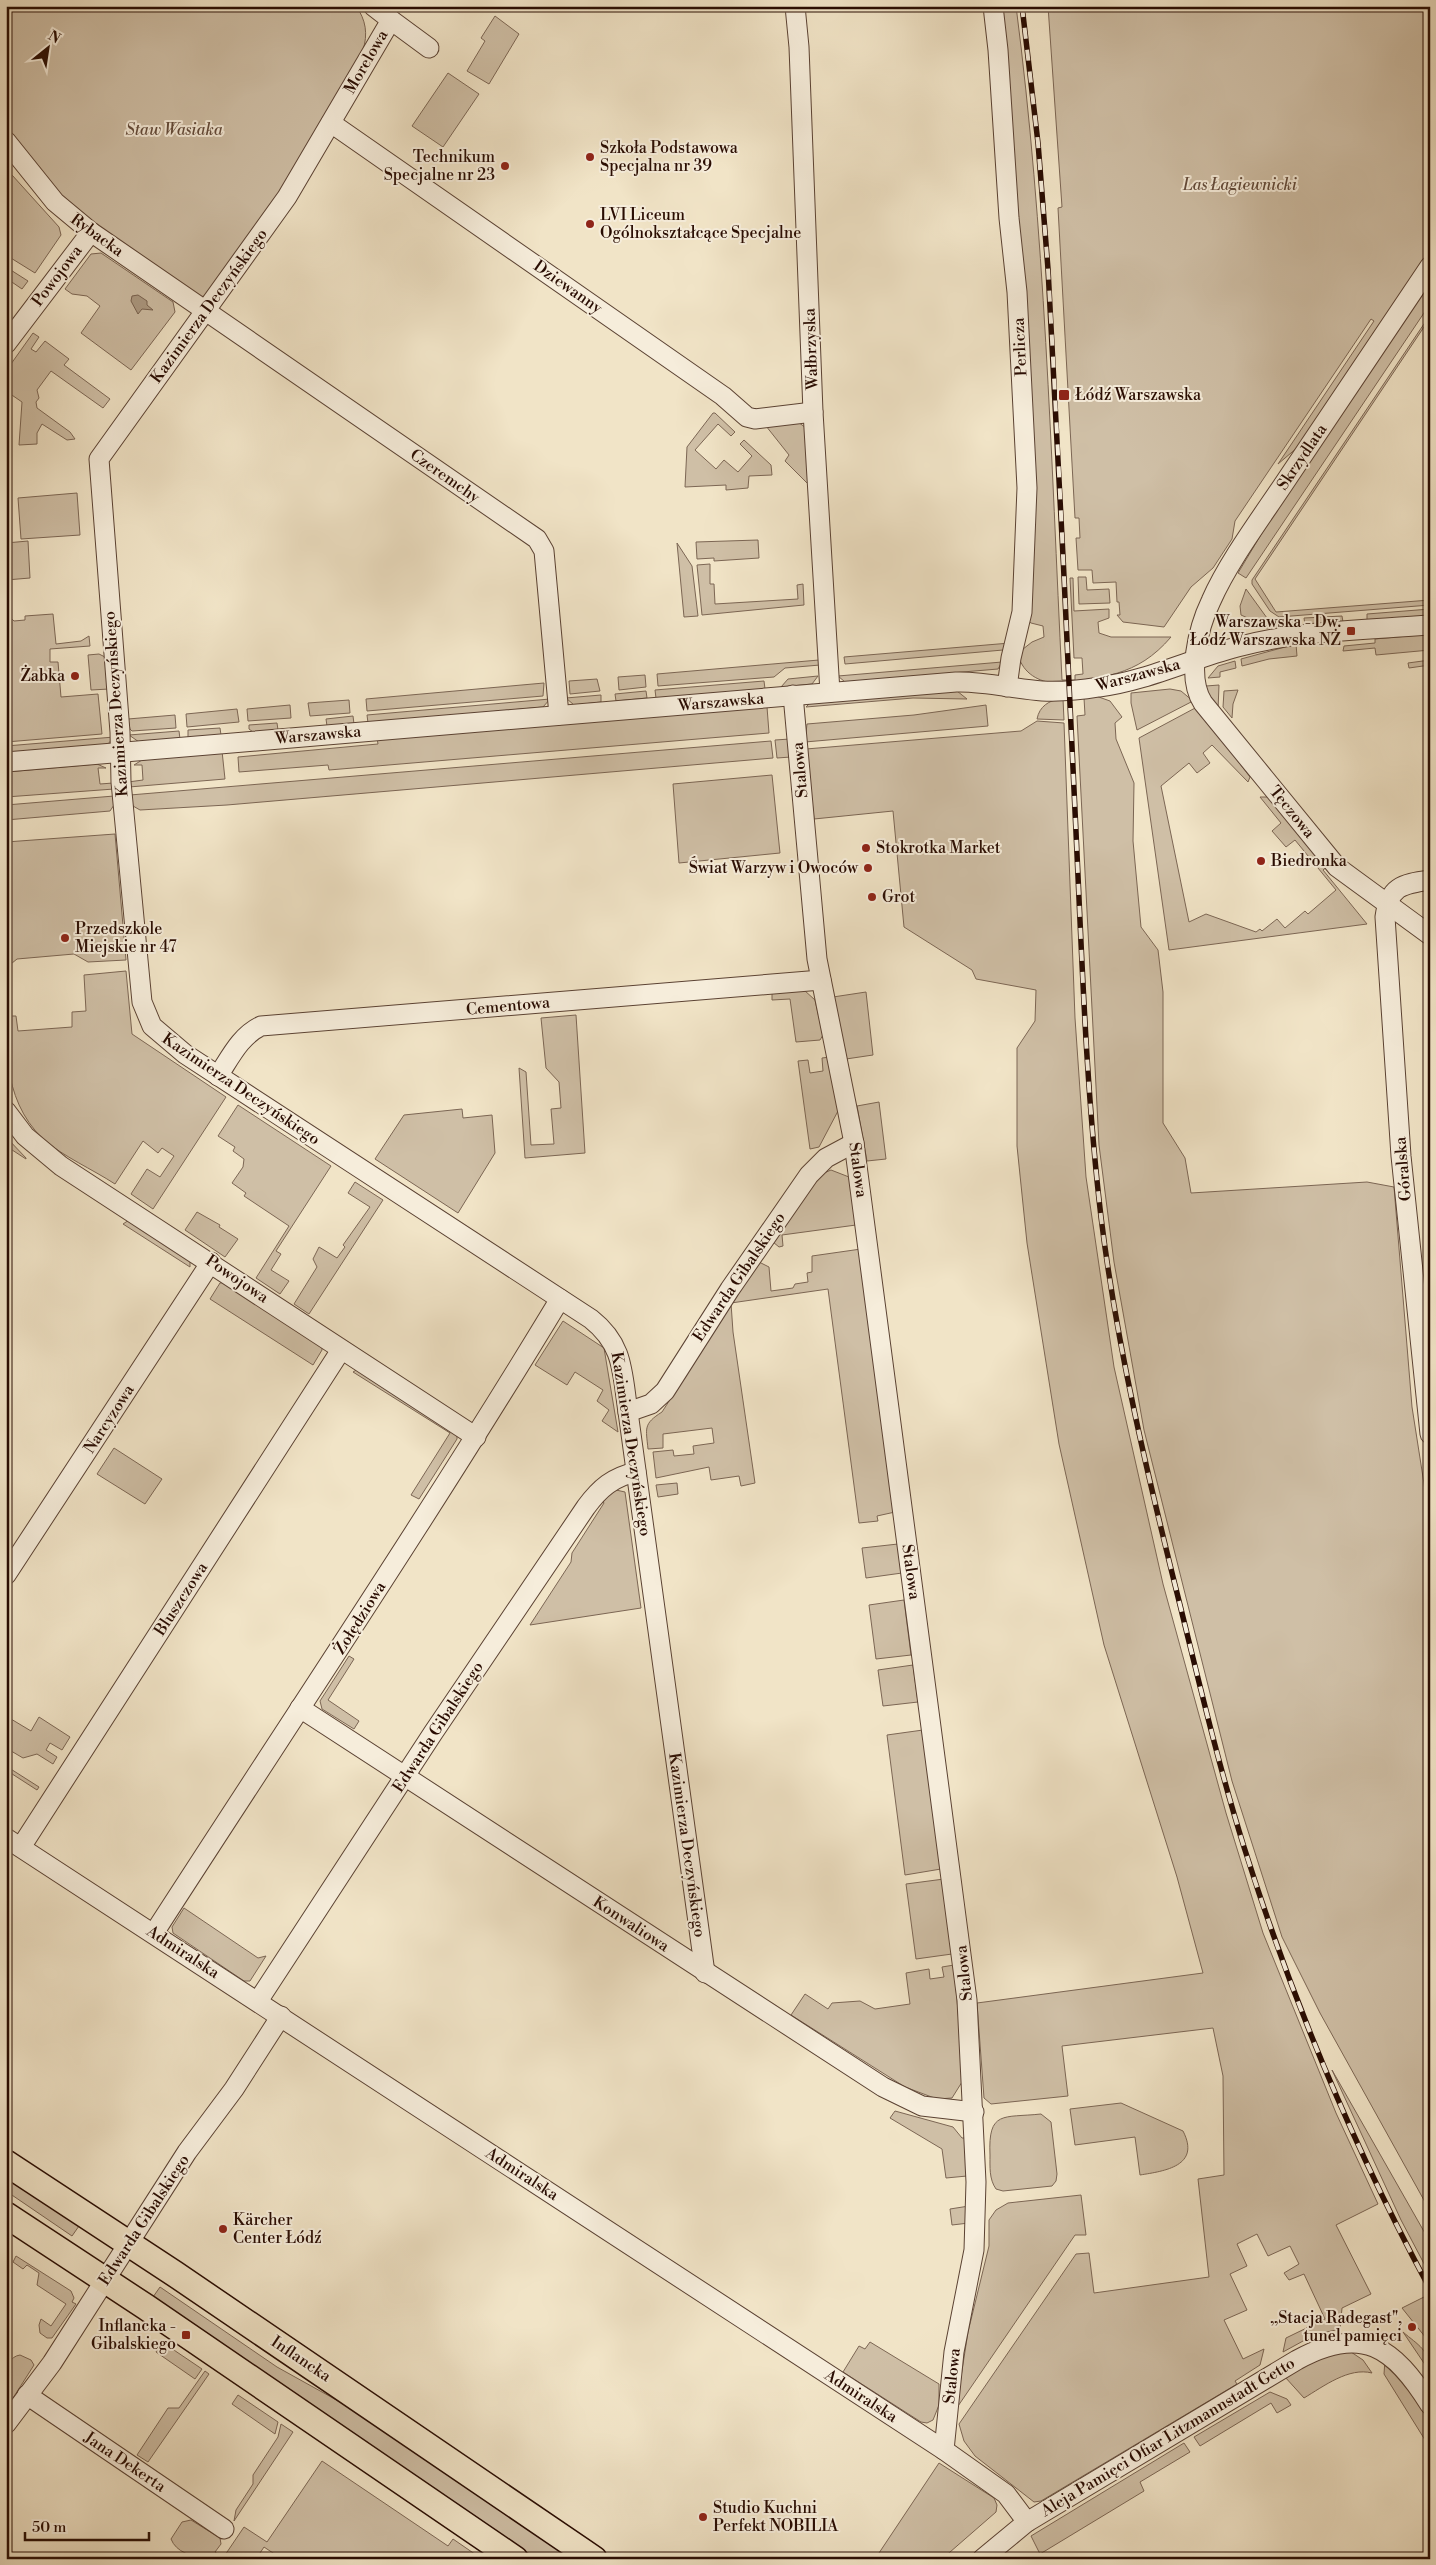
<svg xmlns="http://www.w3.org/2000/svg" width="1436" height="2565" font-family="'Libre Bodoni',serif">
<style>
.green{fill:#cfbfa6;stroke:#7c6654}
.water{fill:#ad9b84;stroke:#786250}
.lines{fill:none;stroke-linecap:round;stroke-linejoin:round}
.minor-casing{stroke:#5b4233;stroke-width:21}
.major-casing{stroke:#290c02;stroke-width:28}
.minor{stroke:#f6eddb;stroke-width:19}
.major{stroke:#f1e4c7;stroke-width:25}
.rail-casing{stroke:#290c02;stroke-width:5.5}
.rail{stroke:#f6eddb;stroke-width:4;stroke-dasharray:11;stroke-linecap:butt}
.poi-dot{fill:#8f2418;stroke:#f6eddb;stroke-width:2}
.labels{text-anchor:middle;dominant-baseline:central;stroke-width:4;stroke-linejoin:round;paint-order:stroke}
.street-label{font-size:16px;fill:#290c02;stroke:#f6eddb}
.park-label{font-size:16px;font-style:italic;fill:#634b3b;stroke:#f6eddb}
.poi-label{font-size:16px;fill:#290c02;stroke:#f6eddb;text-anchor:start}
</style>
<rect width="100%" height="100%" fill="#f1e4c7"/>
<filter id="stains"><feTurbulence type="fractalNoise" baseFrequency=".004" numOctaves="4"/><feColorMatrix values="0 0 0 0 .2 0 0 0 0 .09 0 0 0 0 .02 0 0 0 .5 -.17"/></filter>
<radialGradient id="worn" r=".72"><stop offset=".6" stop-color="#630" stop-opacity="0"/><stop offset="1" stop-color="#630" stop-opacity=".3"/></radialGradient>
<g class="green">
<path d="M6 6H356C366 20 368 34 363 50L291 180 205 296 199 297 121 245 62 198 6 129Z"/>
<path d="M997 6H1016C1045 230 1051 455 1062 680H1075V675L1083 674 1082 658H1074L1070 578H1073L1074 611 1109 609V618L1098 622 1099 633 1111 637H1171C1137 677 1101 678 1053 683 1036 681 1021 671 1018 653L1032 642 1044 637 1043 626 1031 623 1027 620Z"/>
<path d="M1048 6H1430V236L1426 242 1430 245V251L1298 447 1278 464 1374 321 1371 319 1235 521 1232 539 1213 568 1191 587 1164 627 1123 622 1117 615H1120L1119 602H1117L1116 582 1093 583 1092 570H1078L1076 538H1080L1079 518H1075L1058 208 1062 207Z"/>
<path d="M495 16 519 34 489 84 467 71 485 41 481 38Z"/>
<path d="M448 73 479 94 443 147 412 126Z"/>
<path d="M12 175 59 227 61 235 35 273 6 255V184Z"/>
<path d="M101 253 173 302 175 312 131 370 81 333 100 306 87 296 72 294 65 289 91 254Z"/>
<path d="M6 267 28 281 22 289 6 278Z"/>
<path d="M1430 282V304L1246 578 1238 573 1265 528Z"/>
<path d="M1430 315V318L1255 579 1276 612 1430 600V605L1279 617 1270 611 1252 584V580Z"/>
<path d="M33 333 39 337 31 349 36 352 45 341 69 359 64 365 110 399 103 408 51 371 37 390 39 398 36 402 37 408 70 432 75 439 67 440 42 424 37 433V444L19 445 22 402 6 391V371Z"/>
<path d="M713 413H715L735 432 731 436 718 424 695 450 716 469 724 460 738 472 752 456 740 444 744 440 771 465 772 475 749 476 748 488 726 490V485L685 487 687 447Z"/>
<path d="M798 422 806 428 808 484 785 461 789 455 766 426Z"/>
<path d="M77 493 80 535 21 539 18 498Z"/>
<path d="M758 540 759 558 714 561V558L697 559 696 542Z"/>
<path d="M28 541 30 578 6 580V543Z"/>
<path d="M677 543 692 566 698 616 684 617Z"/>
<path d="M710 564V584H714L715 604 798 599 797 585 803 584 804 605 702 615 697 565Z"/>
<path d="M1078 577H1086L1087 590 1109 589 1110 603 1079 604Z"/>
<path d="M1246 589 1267 618 1250 619 1241 615 1240 606Z"/>
<path d="M6 597H10L11 618 14 621 25 620V616L53 614 56 644 81 641 89 636 90 646 50 649V662H58L61 697 98 694 102 734 6 742Z"/>
<path d="M1430 609V616L1367 621V614Z"/>
<path d="M1342 616 1343 622 1305 625 1304 618Z"/>
<path d="M1294 619 1295 626 1266 628V622Z"/>
<path d="M1430 634V650L1376 655 1375 648 1343 651 1344 646 1375 643V639Z"/>
<path d="M1010 643 1003 650 845 664 844 657Z"/>
<path d="M1296 644 1297 656 1269 659 1242 666 1241 659Z"/>
<path d="M99 654 107 658 109 689 91 690 88 655Z"/>
<path d="M819 660 820 665 785 668 774 677 658 686 657 674Z"/>
<path d="M1430 660V665L1409 668 1408 663Z"/>
<path d="M1235 661 1236 668 1220 672V677L1208 678 1218 666Z"/>
<path d="M1002 662 998 669 845 682 838 676Z"/>
<path d="M645 675 646 687 619 690 618 677Z"/>
<path d="M818 676 812 684 781 687 788 679Z"/>
<path d="M597 679 600 691 570 694 569 681Z"/>
<path d="M764 681 765 689 656 698 655 690Z"/>
<path d="M544 683 543 696 367 711 366 699Z"/>
<path d="M1219 685 1218 710 1209 700 1206 686Z"/>
<path d="M1170 689 1181 691 1193 701 1137 730 1131 703V693Z"/>
<path d="M1238 690 1233 704 1232 718 1223 707 1224 691Z"/>
<path d="M646 691 647 698 616 701 615 694Z"/>
<path d="M957 691 967 699 913 698 806 707 810 703Z"/>
<path d="M601 695V702L574 705 566 698Z"/>
<path d="M1096 696 1110 701 1122 717 1115 723 1116 739 1134 783 1133 841 1141 927 1158 950 1163 992V1123L1185 1158 1191 1193 1367 1182 1394 1187 1412 1407 1430 1522V1529L1425 1536 1430 1556V2211L1320 2013 1282 1937 1232 1781 1144 1430 1114 1262 1099 1145 1077 716 1085 715 1084 698 1063 699 1064 720 1037 719C1042 693 1075 698 1096 696Z"/>
<path d="M550 699 543 707 368 723 367 715Z"/>
<path d="M349 700 350 713 310 716 308 703Z"/>
<path d="M290 705 291 718 248 721 247 709Z"/>
<path d="M986 705 988 726 805 742 807 724 914 715Z"/>
<path d="M767 707 769 733 329 770 328 765 239 772 238 757 378 744 377 738Z"/>
<path d="M1197 707 1250 777 1248 782 1212 745 1203 753 1210 763 1197 773 1189 763 1161 786 1189 922 1206 914 1256 932 1260 929 1262 931 1277 919 1285 928 1305 911 1308 914 1336 890 1295 840 1286 847 1272 831 1281 823 1260 797H1269L1327 867 1323 870 1367 924 1169 950 1139 738Z"/>
<path d="M237 709 239 722 187 727 186 714Z"/>
<path d="M175 715 176 728 132 731 130 729 128 719Z"/>
<path d="M353 716 354 724 327 726 326 719Z"/>
<path d="M1037 721 1064 723 1075 1018 1086 1177 1114 1367 1163 1584 1226 1813 1263 1933 1336 2113 1378 2204 1336 2225 1371 2294 1342 2308 1340 2329 1314 2335 1283 2352 1286 2338 1325 2319 1304 2274 1289 2280 1284 2273 1299 2264 1290 2246 1268 2256 1257 2234 1237 2244 1247 2266 1230 2274 1247 2310 1224 2320 1243 2359 1264 2349 1260 2365 1235 2381 1237 2384 1041 2501 1034 2502 975 2456 964 2441 959 2424 1076 2254 1089 2253 1094 2293 1209 2277 1198 2179 1224 2175 1223 2076 1213 2028 1062 2046 1068 2096 991 2104 984 2098 977 2003 1203 1973 1177 1877 1104 1645 1059 1444 1027 1243 1017 1146V1048L1035 1021 1036 990 976 979 972 970 904 927 893 811 814 819 806 749 1021 731Z"/>
<path d="M277 723 278 730 253 732 249 729V725Z"/>
<path d="M220 728 221 735 188 738V730Z"/>
<path d="M179 731 180 739 139 742 129 735Z"/>
<path d="M114 737 107 745 6 753V746Z"/>
<path d="M790 739 791 757 777 758 775 740Z"/>
<path d="M771 741 773 758 227 805 140 810 133 806 130 795Z"/>
<path d="M222 751 225 779 129 787 128 782 143 780 142 765H134L142 760Z"/>
<path d="M97 764 106 768H98L100 784 113 783 114 789 6 797V772Z"/>
<path d="M772 775 780 853 679 863 673 784Z"/>
<path d="M114 796V805L110 811 6 820V805Z"/>
<path d="M115 834 126 960 88 962 74 954 17 959 6 968V842Z"/>
<path d="M126 971 132 1034 226 1097 153 1209 131 1194 147 1169 160 1177 174 1156 162 1148 158 1153 143 1141 115 1184C92 1169 64 1157 43 1139 0 1097 6 1040 6 982L9 1016H16L18 1031 72 1027V1012L86 1011 84 975Z"/>
<path d="M804 990 815 1000 823 1035 820 1040 796 1042 790 999 772 1000V993Z"/>
<path d="M866 992 873 1055 846 1059 833 997Z"/>
<path d="M576 1015 585 1153 525 1158 519 1068 526 1072 531 1145 554 1144 551 1109 561 1108 559 1082 546 1068 541 1018Z"/>
<path d="M830 1057 838 1111 819 1147 810 1149 798 1061 808 1060 810 1073 823 1071 822 1058Z"/>
<path d="M879 1102 886 1159 867 1161 857 1106Z"/>
<path d="M238 1105 331 1166 276 1251 281 1254 271 1270 289 1281 280 1294 256 1278 289 1226 244 1196 246 1193 232 1183 243 1167 244 1159 233 1151 235 1147 218 1136Z"/>
<path d="M462 1109 463 1118 492 1115 495 1153 458 1213 375 1159 404 1115Z"/>
<path d="M6 1137 26 1158V1159L6 1146Z"/>
<path d="M831 1170 849 1177 856 1225 782 1235 783 1246 779 1247 773 1242 817 1180 824 1173Z"/>
<path d="M355 1182 383 1200 309 1314 294 1304 317 1267 313 1259 319 1247 337 1258 345 1247 343 1245 370 1207 348 1193Z"/>
<path d="M197 1212 220 1225 219 1227 238 1239 225 1257 185 1230Z"/>
<path d="M129 1220 190 1259V1267L123 1224Z"/>
<path d="M861 1249 895 1512 877 1516 878 1521 859 1523 828 1289 731 1303 733 1332 755 1483 741 1486 739 1476 711 1480 709 1467 656 1478 653 1452 673 1450 674 1456 694 1454 693 1446 714 1443 712 1428 663 1434V1448L648 1449C646 1428 643 1424 662 1412L759 1262 769 1267 771 1291 793 1288 795 1284 808 1282 807 1273 812 1272V1256Z"/>
<path d="M226 1282 322 1345V1350L313 1365 210 1299 220 1283Z"/>
<path d="M563 1321 604 1348 618 1432 602 1421 609 1410 597 1401 603 1390 575 1372 567 1385 535 1365Z"/>
<path d="M358 1369 457 1433V1439L419 1499 411 1495 450 1433 353 1372Z"/>
<path d="M114 1448 162 1479 145 1504 97 1474Z"/>
<path d="M677 1483 678 1494 658 1497 656 1485Z"/>
<path d="M616 1490 625 1492 641 1608 530 1625 571 1562 572 1553 604 1503 602 1500Z"/>
<path d="M898 1544 902 1573 866 1578 862 1548Z"/>
<path d="M904 1600 911 1655 876 1659 869 1605Z"/>
<path d="M349 1656 354 1659 328 1700 359 1721 354 1729 322 1709 320 1701Z"/>
<path d="M913 1665 918 1702 883 1706 878 1670Z"/>
<path d="M6 1716 31 1731 39 1717 70 1737 62 1750 50 1743 46 1750 57 1757 53 1764 37 1754 23 1758 6 1748Z"/>
<path d="M923 1730 941 1869 905 1875 887 1735Z"/>
<path d="M6 1766 39 1787 37 1790 6 1770Z"/>
<path d="M944 1879 952 1954 916 1959 906 1884Z"/>
<path d="M184 1908 258 1958 266 1956 250 1981H244L173 1933 172 1927Z"/>
<path d="M954 1965 963 2069 962 2082 952 2098 937 2099 905 2087 791 2015 805 1994 828 2009 832 2003 860 2001 875 2009 910 2004 906 1973 929 1969 930 1979 944 1977 942 1967Z"/>
<path d="M1332 2070 1430 2242V2275L1401 2220Z"/>
<path d="M1121 2103 1183 2131C1201 2166 1165 2171 1140 2175L1135 2137 1075 2145 1070 2109Z"/>
<path d="M895 2111 953 2127 962 2138H966L967 2176 946 2178 942 2149 890 2118Z"/>
<path d="M1041 2114 1051 2122 1057 2174 1056 2181 1052 2186 1003 2191 996 2189C989 2179 990 2167 990 2155 988 2110 1003 2118 1041 2114Z"/>
<path d="M6 2177 79 2226 72 2236 6 2191Z"/>
<path d="M1081 2195 1086 2235H1075L956 2409 968 2332 989 2246V2220L996 2210 1008 2203Z"/>
<path d="M969 2206V2223L952 2225 950 2209Z"/>
<path d="M16 2256 71 2291 74 2298 72 2302 76 2304 52 2338H47L40 2333 39 2325 41 2319 51 2326 66 2304 37 2285 39 2273 27 2265 23 2269 13 2262Z"/>
<path d="M160 2287 277 2367 349 2407 573 2559H537L153 2297Z"/>
<path d="M1426 2296 1430 2303V2343L1402 2308Z"/>
<path d="M1403 2332C1418 2345 1430 2350 1430 2372Z"/>
<path d="M162 2342 202 2369 195 2379 156 2352Z"/>
<path d="M870 2342 939 2384V2405L933 2420 927 2423 921 2422 843 2372 859 2346 865 2349Z"/>
<path d="M1351 2352 1363 2360 1372 2373C1349 2367 1324 2386 1304 2398L1285 2377 1326 2355Z"/>
<path d="M20 2355 31 2360 34 2365 6 2409C6 2393 0 2358 20 2355Z"/>
<path d="M1385 2360 1414 2390 1430 2415V2448L1384 2374Z"/>
<path d="M205 2371 209 2374 148 2462 137 2455 168 2408H179Z"/>
<path d="M1270 2392 1287 2399 1291 2405 1277 2413 1271 2403 1200 2446 1194 2437Z"/>
<path d="M238 2395 278 2422 275 2434 232 2404Z"/>
<path d="M281 2424 293 2432 234 2521 236 2510 253 2484V2475L278 2437Z"/>
<path d="M1184 2443 1190 2452 1140 2482 1144 2491 1040 2554 1031 2536Z"/>
<path d="M322 2461 448 2546 453 2539 482 2559H282L264 2547 256 2559C233 2559 181 2565 171 2539L182 2522 191 2520 220 2538 221 2544 215 2552 223 2558 244 2527 267 2542Z"/>
<path d="M939 2463 994 2498 997 2505 996 2512 942 2559H875Z"/>
</g>
<path class="water" d="M138 295 147 301V305L153 310 142 309 138 314 131 301 132 296Z"/>
<g class="lines">
<g class="minor-casing">
<g id="minor">
<path d="M373 6 391 20 287 197 99 459 120 732 121 782 142 1002 152 1026 185 1054 591 1319C624 1345 622 1372 628 1412L705 1973"/>
<path d="M795 6 799 47 813 412 830 692"/>
<path d="M993 6 998 50 1009 218 1017 292 1027 488 1022 612 1011 658 1007 687"/>
<path d="M391 20 429 48"/>
<path d="M331 123 723 396 747 417 755 419 813 412"/>
<path d="M6 141 55 202 91 232 537 539 544 551 559 715"/>
<path d="M1430 266C1383 336 1336 406 1289 476 1264 514 1229 560 1211 601 1198 628 1186 677 1203 703L1337 867 1430 935"/>
<path d="M6 344 91 232"/>
<path d="M793 695 817 959 854 1143 967 2000 976 2182 974 2250 954 2352 944 2450"/>
<path d="M6 762 956 682C985 681 1013 689 1042 691 1061 692 1081 690 1099 687 1146 681 1191 659 1237 647 1300 630 1366 630 1430 625"/>
<path d="M1430 880C1401 884 1389 887 1385 917L1401 1156 1430 1434"/>
<path d="M218 1076C230 1058 240 1036 261 1026L821 980"/>
<path d="M6 1111 25 1136 61 1166 476 1437"/>
<path d="M628 1412 651 1404 665 1391 730 1289 809 1175 826 1158 854 1143"/>
<path d="M6 1575 211 1262"/>
<path d="M300 1708 883 2087 922 2106 974 2112"/>
<path d="M6 1838 944 2450 1006 2494 1027 2522"/>
<path d="M21 1847 341 1350"/>
<path d="M154 1933C290 1722 430 1514 560 1299"/>
<path d="M258 2001 433 1733 586 1507C600 1488 613 1477 636 1472"/>
<path d="M27 2395 224 2529"/>
<path d="M6 2424 52 2363 187 2152 234 2089 281 2016"/>
<path d="M982 2559 1027 2522 1297 2360C1362 2324 1394 2347 1430 2405"/>
</g>
</g>
<g class="major-casing">
<g id="major">
<path d="M6 2163 175 2274 594 2559"/>
<path d="M6 2215 146 2307 515 2559"/>
</g>
</g>
<use href="#minor" class="minor"/>
<use href="#major" class="major"/>
<g class="rail-casing">
<path id="rail" d="M1022 6 1038 143 1048 269C1059 457 1067 644 1076 832 1082 960 1086 1089 1101 1217 1117 1348 1148 1477 1180 1605 1200 1686 1219 1767 1244 1847 1292 2000 1354 2148 1430 2289"/>
</g>
<use href="#rail" class="rail"/>
</g>
<g class="poi-dot">
<circle cx="590" cy="157" r="5"/>
<circle cx="505" cy="166" r="5"/>
<circle cx="590" cy="224" r="5"/>
<rect x="1058" y="389" width="12" height="12" rx="2.5"/>
<rect x="1346" y="626" width="10" height="10" rx="2.5"/>
<circle cx="75" cy="676" r="5"/>
<circle cx="866" cy="848" r="5"/>
<circle cx="1261" cy="861" r="5"/>
<circle cx="868" cy="868" r="5"/>
<circle cx="872" cy="897" r="5"/>
<circle cx="65" cy="938" r="5"/>
<circle cx="223" cy="2229" r="5"/>
<circle cx="1412" cy="2327" r="5"/>
<rect x="181" y="2330" width="10" height="10" rx="2.5"/>
<circle cx="703" cy="2517" r="5"/>
</g>
<g class="labels">
<g class="street-label">
<text transform="translate(366 62) rotate(-60)">Morelowa</text>
<text transform="translate(97 235) rotate(36)">Rybacka</text>
<text transform="translate(57 276) rotate(-53)">Powojowa</text>
<text transform="translate(568 287) rotate(35)">Dziewanny</text>
<text transform="translate(209 306) rotate(-54)">Kazimierza Deczyńskiego</text>
<text transform="translate(1020 347) rotate(-93)">Perlicza</text>
<text transform="translate(811 349) rotate(-92)">Wałbrzyska</text>
<text transform="translate(1302 457) rotate(-56)">Skrzydlata</text>
<text transform="translate(445 476) rotate(35)">Czeremchy</text>
<text transform="translate(1138 675) rotate(-15)">Warszawska</text>
<text transform="translate(721 702) rotate(-5)">Warszawska</text>
<text transform="translate(116 704) rotate(-94)">Kazimierza Deczyńskiego</text>
<text transform="translate(318 735) rotate(-5)">Warszawska</text>
<text transform="translate(800 770) rotate(-95)">Stalowa</text>
<text transform="translate(1292 812) rotate(51)">Tęczowa</text>
<text transform="translate(508 1006) rotate(-5)">Cementowa</text>
<text transform="translate(241 1089) rotate(34)">Kazimierza Deczyńskiego</text>
<text transform="translate(1403 1169) rotate(-95)">Góralska</text>
<text transform="translate(858 1170) rotate(82)">Stalowa</text>
<text transform="translate(739 1277) rotate(-56)">Edwarda Gibalskiego</text>
<text transform="translate(237 1279) rotate(34)">Powojowa</text>
<text transform="translate(109 1419) rotate(-57)">Narcyzowa</text>
<text transform="translate(631 1444) rotate(81)">Kazimierza Deczyńskiego</text>
<text transform="translate(911 1572) rotate(82)">Stalowa</text>
<text transform="translate(181 1599) rotate(-57)">Bluszczowa</text>
<text transform="translate(360 1618) rotate(-58)">Żołędziowa</text>
<text transform="translate(438 1727) rotate(-57)">Edwarda Gibalskiego</text>
<text transform="translate(687 1845) rotate(82)">Kazimierza Deczyńskiego</text>
<text transform="translate(631 1924) rotate(33)">Konwaliowa</text>
<text transform="translate(183 1952) rotate(33)">Admiralska</text>
<text transform="translate(964 1973) rotate(-96)">Stalowa</text>
<text transform="translate(522 2174) rotate(33)">Admiralska</text>
<text transform="translate(144 2220) rotate(-57)">Edwarda Gibalskiego</text>
<text transform="translate(301 2359) rotate(34)">Inflancka</text>
<text transform="translate(952 2376) rotate(-84)">Stalowa</text>
<text transform="translate(861 2396) rotate(33)">Admiralska</text>
<text transform="translate(1168 2437) rotate(-31)">Aleja Pamięci Ofiar Litzmannstadt Getto</text>
<text transform="translate(125 2462) rotate(34)">Jana Dekerta</text>
</g>
<g class="park-label">
<text x="174" y="130">Staw Wasiaka</text>
<text x="1240" y="185">Las Łagiewnicki</text>
</g>
<g class="poi-label">
<text x="600" y="148">Szkoła Podstawowa<tspan x="600" dy="18">Specjalna nr 39</tspan></text>
<text x="495" y="157" text-anchor="end">Technikum<tspan x="495" dy="18">Specjalne nr 23</tspan></text>
<text x="600" y="215">LVI Liceum<tspan x="600" dy="18">Ogólnokształcące Specjalne</tspan></text>
<text x="1075" y="395">Łódź Warszawska</text>
<text x="1341" y="622" text-anchor="end">Warszawska - Dw.<tspan x="1341" dy="18">Łódź Warszawska NŻ</tspan></text>
<text x="65" y="676" text-anchor="end">Żabka</text>
<text x="876" y="848">Stokrotka Market</text>
<text x="1271" y="861">Biedronka</text>
<text x="858" y="868" text-anchor="end">Świat Warzyw i Owoców</text>
<text x="882" y="897">Grot</text>
<text x="75" y="929">Przedszkole<tspan x="75" dy="18">Miejskie nr 47</tspan></text>
<text x="233" y="2220">Kärcher<tspan x="233" dy="18">Center Łódź</tspan></text>
<text x="1402" y="2318" text-anchor="end">„Stacja Radegast",<tspan x="1402" dy="18">tunel pamięci</tspan></text>
<text x="176" y="2326" text-anchor="end">Inflancka -<tspan x="176" dy="18">Gibalskiego</tspan></text>
<text x="713" y="2508">Studio Kuchni<tspan x="713" dy="18">Perfekt NOBILIA</tspan></text>
</g>
</g>
<rect width="1436" height="2565" fill="none" stroke="#f1e4c7" stroke-width="25"/>
<rect x="8" y="8" width="1421" height="2550" fill="none" stroke="#290c02" stroke-width="2.5"/>
<rect x="12" y="12" width="1411" height="2540" fill="none" stroke="#290c02"/>
<g transform="translate(48 48) rotate(30)" stroke="#f6eddb" stroke-width="4" paint-order="stroke">
<path d="M0-4L9 19L0 12L-9 19Z" fill="#290c02"/>
<text y="-8" font-size="14" font-weight="bold" text-anchor="middle" fill="#290c02">N</text>
</g>
<path d="M25 2532v8h124v-8" fill="none" stroke="#290c02" stroke-width="2.5"/>
<text x="32" y="2532" font-size="15" fill="#290c02" stroke="#f6eddb" stroke-width="4" paint-order="stroke">50 m</text>
<rect width="100%" height="100%" filter="url(#stains)"/>
<rect width="100%" height="100%" fill="url(#worn)"/>
</svg>
